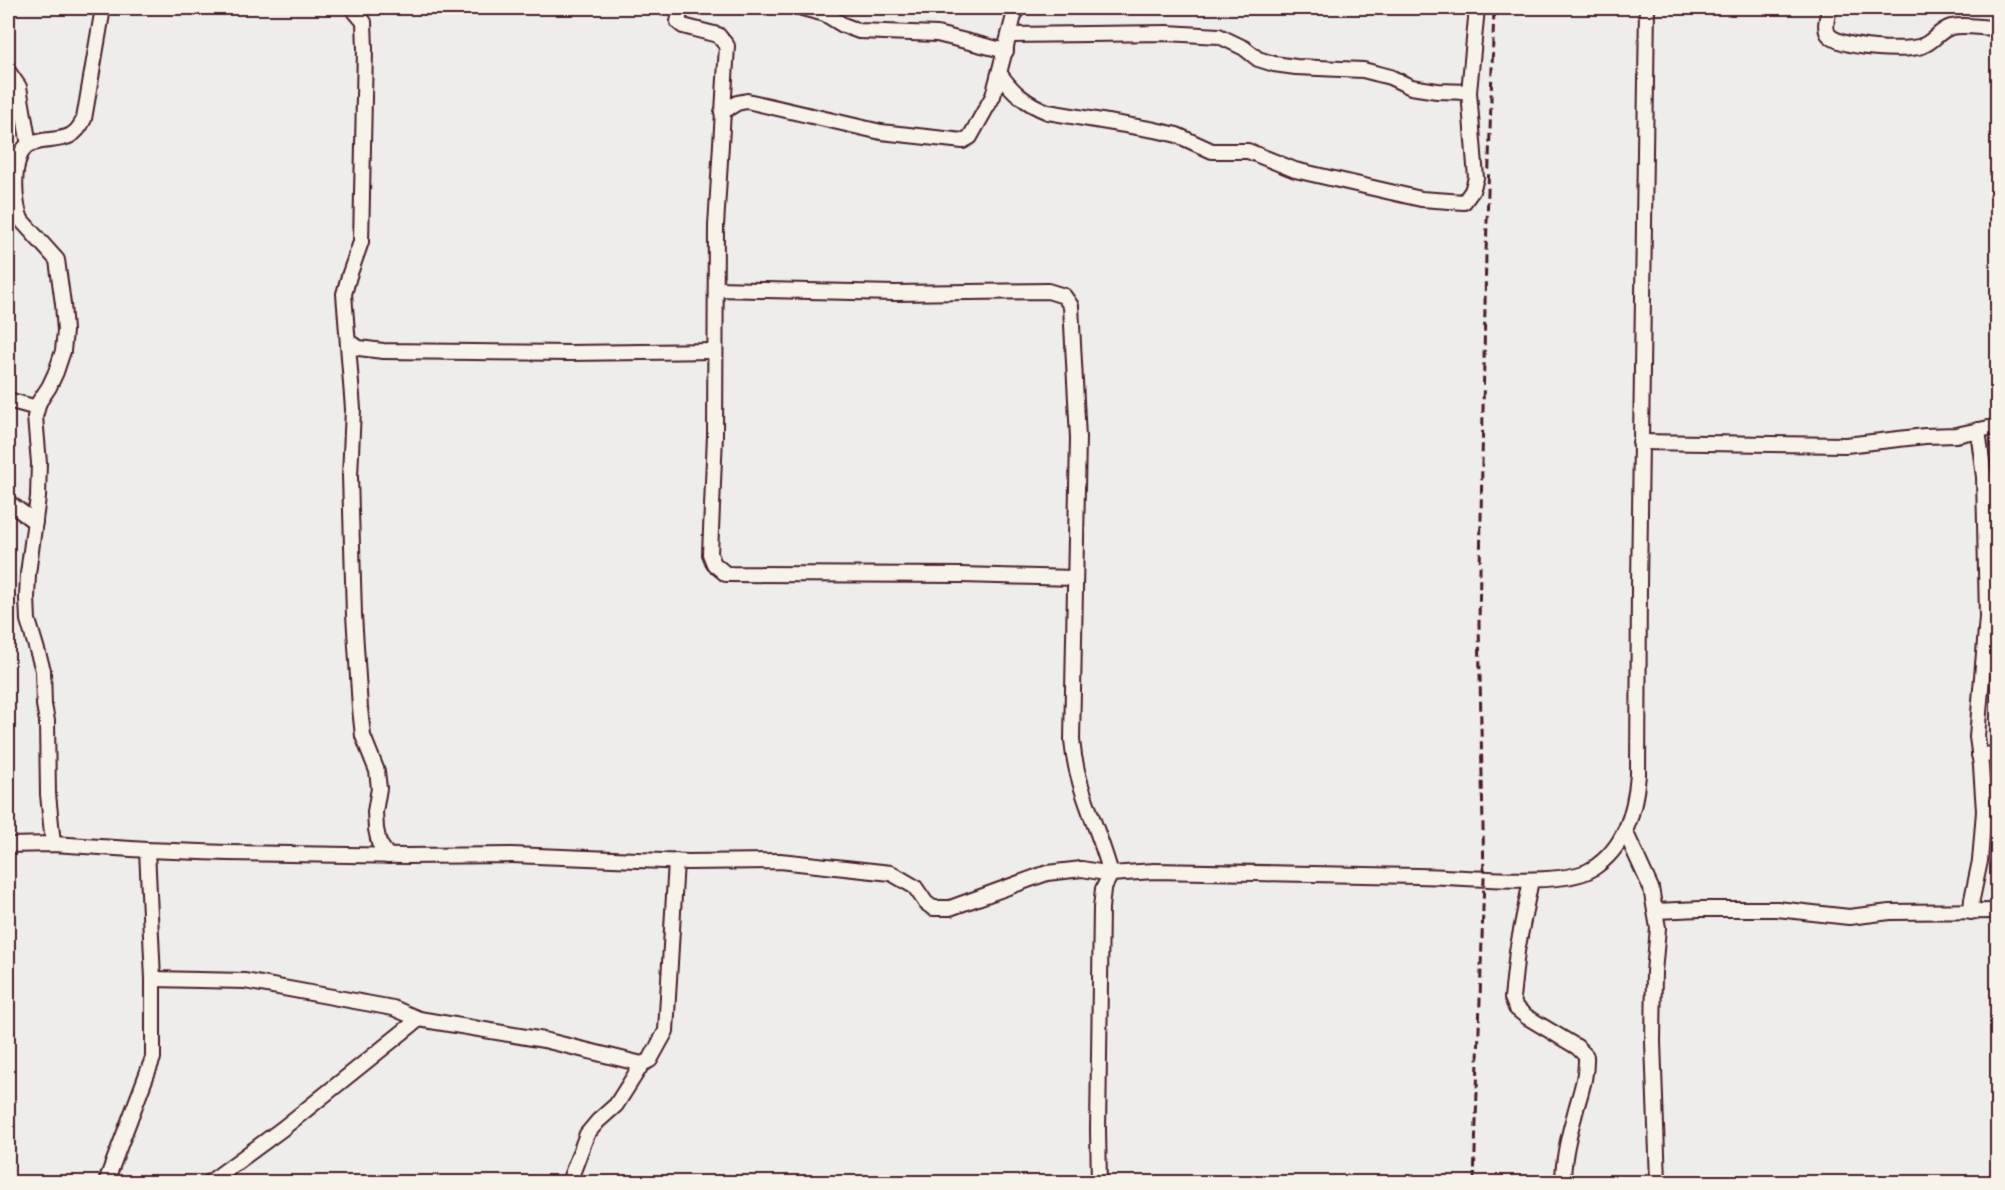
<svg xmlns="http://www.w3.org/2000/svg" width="2005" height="1190" font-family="'Indie Flower',sans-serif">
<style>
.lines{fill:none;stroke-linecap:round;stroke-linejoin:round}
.minor-casing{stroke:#4a1f2b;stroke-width:18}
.minor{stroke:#f7f3e8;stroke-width:14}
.rail{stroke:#4a1f2b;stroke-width:3;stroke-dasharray:9 4.5;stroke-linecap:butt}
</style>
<rect width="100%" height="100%" fill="#eeedec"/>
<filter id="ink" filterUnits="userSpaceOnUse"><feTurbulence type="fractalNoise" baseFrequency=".0167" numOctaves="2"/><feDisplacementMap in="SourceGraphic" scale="12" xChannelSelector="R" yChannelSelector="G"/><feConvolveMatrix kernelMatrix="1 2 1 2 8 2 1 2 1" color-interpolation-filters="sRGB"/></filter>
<g filter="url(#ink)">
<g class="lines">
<g class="minor-casing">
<g id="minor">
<path d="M352 8 364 22 365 49 361 242 349 276 344 294 353 409 350 476 354 615 360 708 363 736 377 771 379 788 375 812 376 829 379 843 388 856"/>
<path d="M681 8 678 22 683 26 718 35 727 46 716 226 715 435 710 554 714 564 726 574 961 575 1075 578"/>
<path d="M802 8 825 14 843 25 859 31 937 34 1006 51"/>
<path d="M1829 8C1828 16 1823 28 1829 35 1840 48 1909 53 1924 45 1934 41 1940 30 1951 27 1966 24 1982 28 1998 28"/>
<path d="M1010 35 1167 33 1219 36 1244 48 1258 59 1274 64 1296 67 1363 70 1390 77 1411 87 1437 91 1469 92"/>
<path d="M8 71 19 87 29 145"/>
<path d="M1000 74C1013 93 1027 104 1048 112L1155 130 1177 135 1212 151H1248L1295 170 1421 199 1464 202 1472 191 1476 178 1469 92 1477 8"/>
<path d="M722 112 737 103 747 101 881 132 963 141 970 137 993 96 1016 8"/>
<path d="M348 342 359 348 383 351 570 353 715 351"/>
<path d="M8 400 37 408"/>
<path d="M1640 442 1846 445 1925 436 1956 435 1998 426"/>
<path d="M8 502 35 522"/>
<path d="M1979 755 1998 754"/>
<path d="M1625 831 1651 888 1658 928 1654 972 1653 1042 1658 1182"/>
<path d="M53 844 48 794 47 721 44 705 43 670 28 620 27 598 28 574 38 497 39 463 35 417 39 402 49 387 56 372 63 351 65 331 63 304 57 260 22 221C13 204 11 157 28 145 32 143 38 142 42 141 64 138 74 140 84 119L103 8"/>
<path d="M8 845 53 844 147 850 227 853 406 856 512 855 688 862 780 861 891 873 915 887 926 903 933 908H950L1047 873 1082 869 1111 874C1099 828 1076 789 1072 740L1078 438 1071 306 1064 296 1048 291 895 293 716 289"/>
<path d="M1531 880 1517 951 1512 998 1516 1008 1527 1017 1577 1047 1586 1056C1587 1078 1579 1096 1574 1117 1568 1138 1563 1160 1563 1182"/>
<path d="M1656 911 1700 909H1777L1849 917 1890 912 1998 911"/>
<path d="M1971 912 1972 899 1980 861 1984 811 1981 766 1977 737 1987 617 1984 477 1978 430"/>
<path d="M153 979 245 981 393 1008 419 1019 544 1040 642 1064"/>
<path d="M106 1182 153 1058V979L147 850"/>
<path d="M210 1182 282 1129 419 1019"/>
<path d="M569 1182 587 1134 598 1121 616 1105 642 1064 650 1060 666 1031 676 861"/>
<path d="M1099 1182 1098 1130 1101 908 1103 889 1111 874 1154 871C1242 873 1329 874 1417 876 1456 876 1562 888 1592 869 1625 848 1635 812 1638 775L1639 586 1647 8"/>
</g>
</g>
<use href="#minor" class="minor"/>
<path class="rail" d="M1474 1182 1484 878 1479 623 1486 253 1494 8"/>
</g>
</g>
<rect width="2005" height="1190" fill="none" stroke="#f7f3e8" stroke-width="30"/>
<rect x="15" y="15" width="1975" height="1160" fill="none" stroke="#4a1f2b" stroke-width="2" filter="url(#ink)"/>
</svg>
